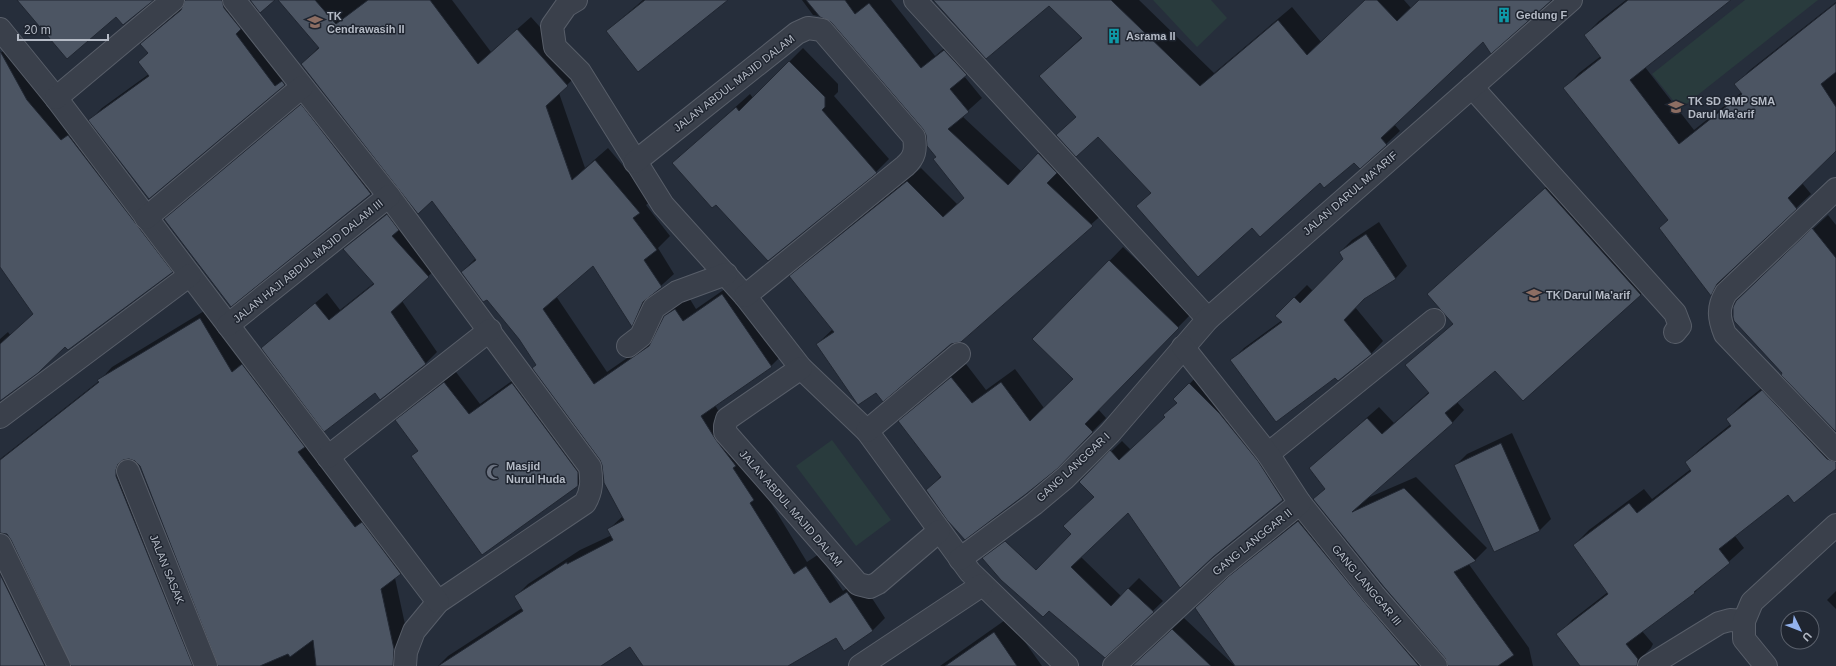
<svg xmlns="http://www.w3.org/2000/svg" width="1836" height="666" font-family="Arial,sans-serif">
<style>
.green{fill:#293b3d}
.shadow{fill:#0007;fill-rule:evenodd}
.building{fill:#4c5563;stroke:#212732}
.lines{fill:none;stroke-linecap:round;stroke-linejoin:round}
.minor-casing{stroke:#585e69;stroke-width:24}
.minor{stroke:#3a404b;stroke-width:22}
.labels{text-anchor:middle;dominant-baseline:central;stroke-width:3;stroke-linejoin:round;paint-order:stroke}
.poi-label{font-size:11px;font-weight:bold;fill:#b5bbc6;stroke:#1f2530;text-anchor:start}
.street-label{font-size:11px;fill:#b5bbc6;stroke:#1f2530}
</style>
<rect width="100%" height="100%" fill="#262e3b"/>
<g class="green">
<path d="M1153 0H1211L1227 18 1197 47Z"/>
<path d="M1745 0H1818L1680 109 1652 74Z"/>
<path d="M832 440 891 520 856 546 796 466Z"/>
</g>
<g class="shadow">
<path d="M190 0H222L223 1 225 0 297 72 149 198 90 120 102 108 149 74 139 62 148 53 141 44Z"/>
<path d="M279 0H452L491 52 531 17 580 72 559 93 585 168 608 148 652 200 646 205 670 236 658 248 674 274 653 293 644 312 632 325 594 265 556 296 607 372 653 340 665 317 678 304 688 296 696 309 735 282 784 353 771 366 715 405 763 490 807 562 819 554 843 591 860 580 885 618 872 631 836 637 786 666H644L631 646 599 666H438L448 656 522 608 515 597 528 584 580 550 612 535 609 529 623 516 601 459 520 339 487 298 462 272 476 258 432 200 302 64 319 47Z"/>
<path d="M643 0H726L607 31Z"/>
<path d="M802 0H891L935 56 958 37 980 61 964 76 982 98 962 116 1022 172 1052 140 1106 211 961 341 951 343 876 392 817 344 833 329 790 276 804 263 921 168 957 204 965 198 937 157 924 128 832 21 824 17 813 15Z"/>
<path d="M934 0H1139L1214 73 1292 7 1321 42 1366 0H1404L1411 8 1420 0H1552L1483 41 1394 124 1400 131 1386 144 1320 181 1252 227 1137 206 1152 192 1099 135H1057L1076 117 1040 76 1082 37 1049 5Z"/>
<path d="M1626 0H1729L1645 67 1694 130 1742 92 1736 84 1750 70 1836 2V150L1802 183 1811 194 1731 270 1725 280 1711 294 1669 219 1565 88 1579 73 1601 56 1585 35 1599 21Z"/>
<path d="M14 45 183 261 172 272 65 345 0 400V339L8 332 10 335 34 314 0 265V53Z"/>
<path d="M803 48 838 84V92L834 96 889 159 876 172 716 203 673 163 750 94 753 98Z"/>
<path d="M312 94 382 182 371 193 231 305 165 220Z"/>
<path d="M1557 177 1652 283 1640 295 1495 369 1457 402 1464 410 1453 422 1363 500 1416 477 1487 548 1475 560 1468 563 1529 648 1533 666H1449L1325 489 1322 457 1379 407 1394 423 1429 392 1406 365 1454 323 1428 294Z"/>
<path d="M398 204 439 266 402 301 437 352 426 363 380 399 375 392 262 348 327 293 340 310 374 283 344 249Z"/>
<path d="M1828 215 1836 225V431L1784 373 1752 286Z"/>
<path d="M1379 222 1407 266 1395 279 1364 298 1355 307 1383 341 1371 354 1336 376 1232 360 1244 348 1281 321 1276 316 1307 285 1313 291 1345 259 1340 252 1352 240Z"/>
<path d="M1123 247 1192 313 1098 409 1106 418 1056 468 927 491 941 476 899 421 966 364 986 390 1015 369 1044 408 1074 379 1034 339Z"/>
<path d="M214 305 414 560 395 578 414 666H0V459L99 381 112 367ZM129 458 137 461 140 466 219 665 212 663ZM1 531 8 534 12 539 72 666 66 664 2 537Z"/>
<path d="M456 372 480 404 523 373 589 474 578 485 413 456 419 450 396 420 407 410Z"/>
<path d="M1200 373 1293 489 1283 500 1128 511 1081 557 1121 596 1139 578 1163 601 1105 657 1024 584 1072 534 1095 497 1080 482 1122 441 1131 450 1166 417 1178 402 1175 399Z"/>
<path d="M1777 376 1836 438V468L1788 494 1735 536 1744 548 1694 593 1642 631 1653 644 1651 648 1633 666H1582L1558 635 1572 620 1608 592 1574 545 1589 530 1644 489 1652 499 1691 469 1686 462 1701 448 1731 424 1727 419 1742 404Z"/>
<path d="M1512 433 1551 519 1540 530 1494 550 1456 465 1467 454Z"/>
<path d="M1310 510 1443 666H1235L1208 597 1242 565Z"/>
<path d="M1836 591V609L1827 600Z"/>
<path d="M1008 618 1042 666H940Z"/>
<path d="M1184 618 1235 666H1133L1136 663Z"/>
</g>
<g class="building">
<path d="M17 0H154L123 25 116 17 67 59Z"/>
<path d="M185 0H222L224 8 241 29 236 34 275 86 282 81 285 85 149 199 88 120 149 76 138 62 148 53 140 44 181 10Z"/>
<path d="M250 0H275L260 13Z"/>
<path d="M278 0H315L336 24 368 0H430L478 64 517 29 568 86 546 106 572 180 595 160 640 213 633 218 657 250 644 260 662 287 643 302 632 327 593 266 543 309 594 384 649 346 664 316 675 309 683 321 722 294 772 367 701 416 716 440 736 466 733 468 754 500 750 503 794 574 806 566 830 603 847 592 873 631 844 651 836 638 788 666H643L630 647 601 666H438L523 611 514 596 567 562V564L613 540 607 529 624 520 604 483 602 465 600 460 532 368 536 365 519 339 487 300 483 302 461 272 476 260 432 201 418 214 301 64 319 48Z"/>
<path d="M645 0H728L638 72 606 31Z"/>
<path d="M806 0H845L855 14 869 3 921 68 944 50 967 75 950 89 969 112 948 129 1008 185 1038 153 1057 173 1047 183 1093 226 961 342 951 344 883 402 876 393 858 405 816 344 834 332 789 276 907 181 943 217 964 198 933 159 936 157 927 146 926 135 923 129 831 22 820 17Z"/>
<path d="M933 0H1111L1200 86 1278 20 1307 55 1365 0H1377L1397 21 1419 0H1552L1491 54 1483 42 1381 138 1387 145 1360 169 1354 163 1324 188 1320 183 1260 237 1252 228 1198 277 1136 206 1151 193 1098 137 1076 157 1056 135 1076 117 1039 76 1082 38 1049 6 986 59Z"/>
<path d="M1628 0H1731L1630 80 1679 144 1742 94 1734 84 1836 3V72L1821 84 1836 107V151L1788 198 1797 209 1717 284 1711 296 1659 228 1668 220 1563 88 1601 58 1584 35Z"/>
<path d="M0 51 27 100 61 140 68 135 173 272 68 350 65 347 38 373 0 401V344L33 314 0 267Z"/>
<path d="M789 61 825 97V107L822 110 877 173 768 261 716 205 712 208 672 163 736 107 739 111Z"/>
<path d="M301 104 371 194 231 307 164 219Z"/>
<path d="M1545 188 1641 295 1523 401 1495 371 1445 413 1453 423 1352 512 1404 488 1476 561 1454 572 1514 655 1498 666H1448L1445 658 1384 587 1313 499 1325 489 1309 468 1367 418 1382 434 1429 393 1405 365 1453 324 1427 294Z"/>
<path d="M387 214 399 230 392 236 429 277 391 312 426 364 380 400 375 393 324 432 261 348 315 303 329 320 374 284 343 249Z"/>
<path d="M1812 228 1836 258V432L1781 375 1782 373 1734 321 1733 317V307L1736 301Z"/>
<path d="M1366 234 1396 279 1364 299 1344 320 1372 354 1338 381 1335 378 1276 422 1230 360 1282 322 1275 316 1294 297 1300 303 1343 259 1339 252Z"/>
<path d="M1109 260 1179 328 1085 424 1093 432 1057 469 1026 494 965 540 947 520 926 490 941 477 898 421 951 377 972 403 1001 382 1030 421 1073 379 1032 339Z"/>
<path d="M200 318 232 372 242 364 305 447 298 452 355 527 362 522 401 574 381 589 394 649 393 666H316L313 640 290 657 288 654 260 666H218L140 466 135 461 129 459 123 460 118 464 116 470V476L193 666H71L11 540 7 534 0 533V460L99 382 97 380Z"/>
<path d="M444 382 469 414 512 383 578 472V486L482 555 411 456 418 451 395 420Z"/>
<path d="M1189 383 1220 414 1258 461 1283 500 1213 557 1180 588 1128 513 1071 567 1111 606 1128 588 1154 612 1105 658 1049 611 1043 617 1001 580 982 558 1005 541 1036 570 1071 534 1063 526 1094 497 1079 482 1110 450 1119 460 1165 417 1163 415 1177 403 1173 399Z"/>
<path d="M1762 390 1827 459 1836 462V469L1794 503 1788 495 1719 549 1730 563 1694 592 1695 593 1626 644 1638 659 1637 666H1580L1556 634 1608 594 1573 545 1629 503 1637 513 1691 471 1685 462 1731 426 1726 419Z"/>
<path d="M1501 443 1540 531 1494 552 1454 465Z"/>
<path d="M1298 521 1365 603 1419 666H1235L1195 608 1229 576Z"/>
<path d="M0 574 45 666H0Z"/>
<path d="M1172 629 1211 666H1132Z"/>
<path d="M994 632 1017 666H945Z"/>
</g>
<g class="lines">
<g class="minor-casing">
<g id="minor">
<path d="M234 0 389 196 590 467C592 481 592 491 585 503L438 602 414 631 406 652 405 666"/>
<path d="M576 0 566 6 552 26 555 47 580 72 663 205 745 296 801 368 867 431 970 572 1067 666"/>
<path d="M915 0 1208 319"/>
<path d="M0 29 56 98 438 602"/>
<path d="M1472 87 1675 313 1680 326 1675 332"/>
<path d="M56 98 173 0"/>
<path d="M635 162 797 33 808 28 822 30 914 137C916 150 915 157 905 166L745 296"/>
<path d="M1836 189 1726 293C1717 308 1719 319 1725 334L1836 450"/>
<path d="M146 218 302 87"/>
<path d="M228 325 389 196"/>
<path d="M628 346 641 336 654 308 677 292 726 274"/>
<path d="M801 368 727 419 725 426V432L858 584 870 587 878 583 939 531"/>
<path d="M0 417 190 275"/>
<path d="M867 431 959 354"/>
<path d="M1268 454 1434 320"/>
<path d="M328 457 490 330"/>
<path d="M128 471 206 666"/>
<path d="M1300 503 1374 595 1436 666"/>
<path d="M0 545 59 666"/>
<path d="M960 559 1034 504 1065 478 1110 433 1208 319 1571 0"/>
<path d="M860 666 982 585"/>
<path d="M1114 666 1221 567 1300 503 1268 454 1183 347"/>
<path d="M1649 666 1719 623 1730 620 1744 621"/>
<path d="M1766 666 1744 639V621L1752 602 1836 525"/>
</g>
</g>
<use href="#minor" class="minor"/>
</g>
<defs>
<g id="building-bare" transform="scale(1.2)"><path d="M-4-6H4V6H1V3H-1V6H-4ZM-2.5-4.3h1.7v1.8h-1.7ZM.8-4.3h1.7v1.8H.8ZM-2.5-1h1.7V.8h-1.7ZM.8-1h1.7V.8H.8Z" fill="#0f9aa8" stroke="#1f2530" stroke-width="2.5" paint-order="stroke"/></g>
<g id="school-bare" transform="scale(1.2)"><path d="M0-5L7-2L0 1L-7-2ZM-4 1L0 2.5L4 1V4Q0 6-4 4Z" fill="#8d6e63" stroke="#1f2530" stroke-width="2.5" paint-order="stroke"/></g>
<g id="mosque-bare" transform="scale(1.2)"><path d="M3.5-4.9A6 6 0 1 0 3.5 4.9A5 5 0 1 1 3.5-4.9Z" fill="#6b7280" stroke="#1f2530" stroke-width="2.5" paint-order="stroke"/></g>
</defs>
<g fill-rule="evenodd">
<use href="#building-bare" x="1504" y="15"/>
<use href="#school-bare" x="315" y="22"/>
<use href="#building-bare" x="1114" y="36"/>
<use href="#school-bare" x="1676" y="107"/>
<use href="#school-bare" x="1534" y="295"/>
<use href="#mosque-bare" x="494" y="472"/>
</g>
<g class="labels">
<g class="poi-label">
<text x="1516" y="15">Gedung F</text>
<text x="327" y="16">TK<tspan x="327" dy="13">Cendrawasih II</tspan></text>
<text x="1126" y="36">Asrama II</text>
<text x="1688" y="101">TK SD SMP SMA<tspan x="1688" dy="13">Darul Ma'arif</tspan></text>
<text x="1546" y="295">TK Darul Ma'arif</text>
<text x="506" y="466">Masjid<tspan x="506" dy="13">Nurul Huda</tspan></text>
</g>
<g class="street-label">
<text transform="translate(734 83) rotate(-38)">JALAN ABDUL MAJID DALAM</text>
<text transform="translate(1350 193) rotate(-41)">JALAN DARUL MA'ARIF</text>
<text transform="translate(308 261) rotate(-39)">JALAN HAJI ABDUL MAJID DALAM III</text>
<text transform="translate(1073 467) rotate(-43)">GANG LANGGAR I</text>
<text transform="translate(791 508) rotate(49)">JALAN ABDUL MAJID DALAM</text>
<text transform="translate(1252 542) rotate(-39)">GANG LANGGAR II</text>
<text transform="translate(167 569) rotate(68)">JALAN SASAK</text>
<text transform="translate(1367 585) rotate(50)">GANG LANGGAR III</text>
</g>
</g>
<g transform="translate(1800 630) rotate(133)"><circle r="19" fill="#1f2530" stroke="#5b616c"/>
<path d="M0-3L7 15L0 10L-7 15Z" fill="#93b2ed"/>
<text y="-6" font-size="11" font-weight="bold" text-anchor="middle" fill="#b5bbc6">U</text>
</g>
<path d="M18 34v6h90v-6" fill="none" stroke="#b5bbc6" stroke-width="2"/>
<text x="24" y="34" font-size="12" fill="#b5bbc6" stroke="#1f2530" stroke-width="3" paint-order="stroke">20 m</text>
</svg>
